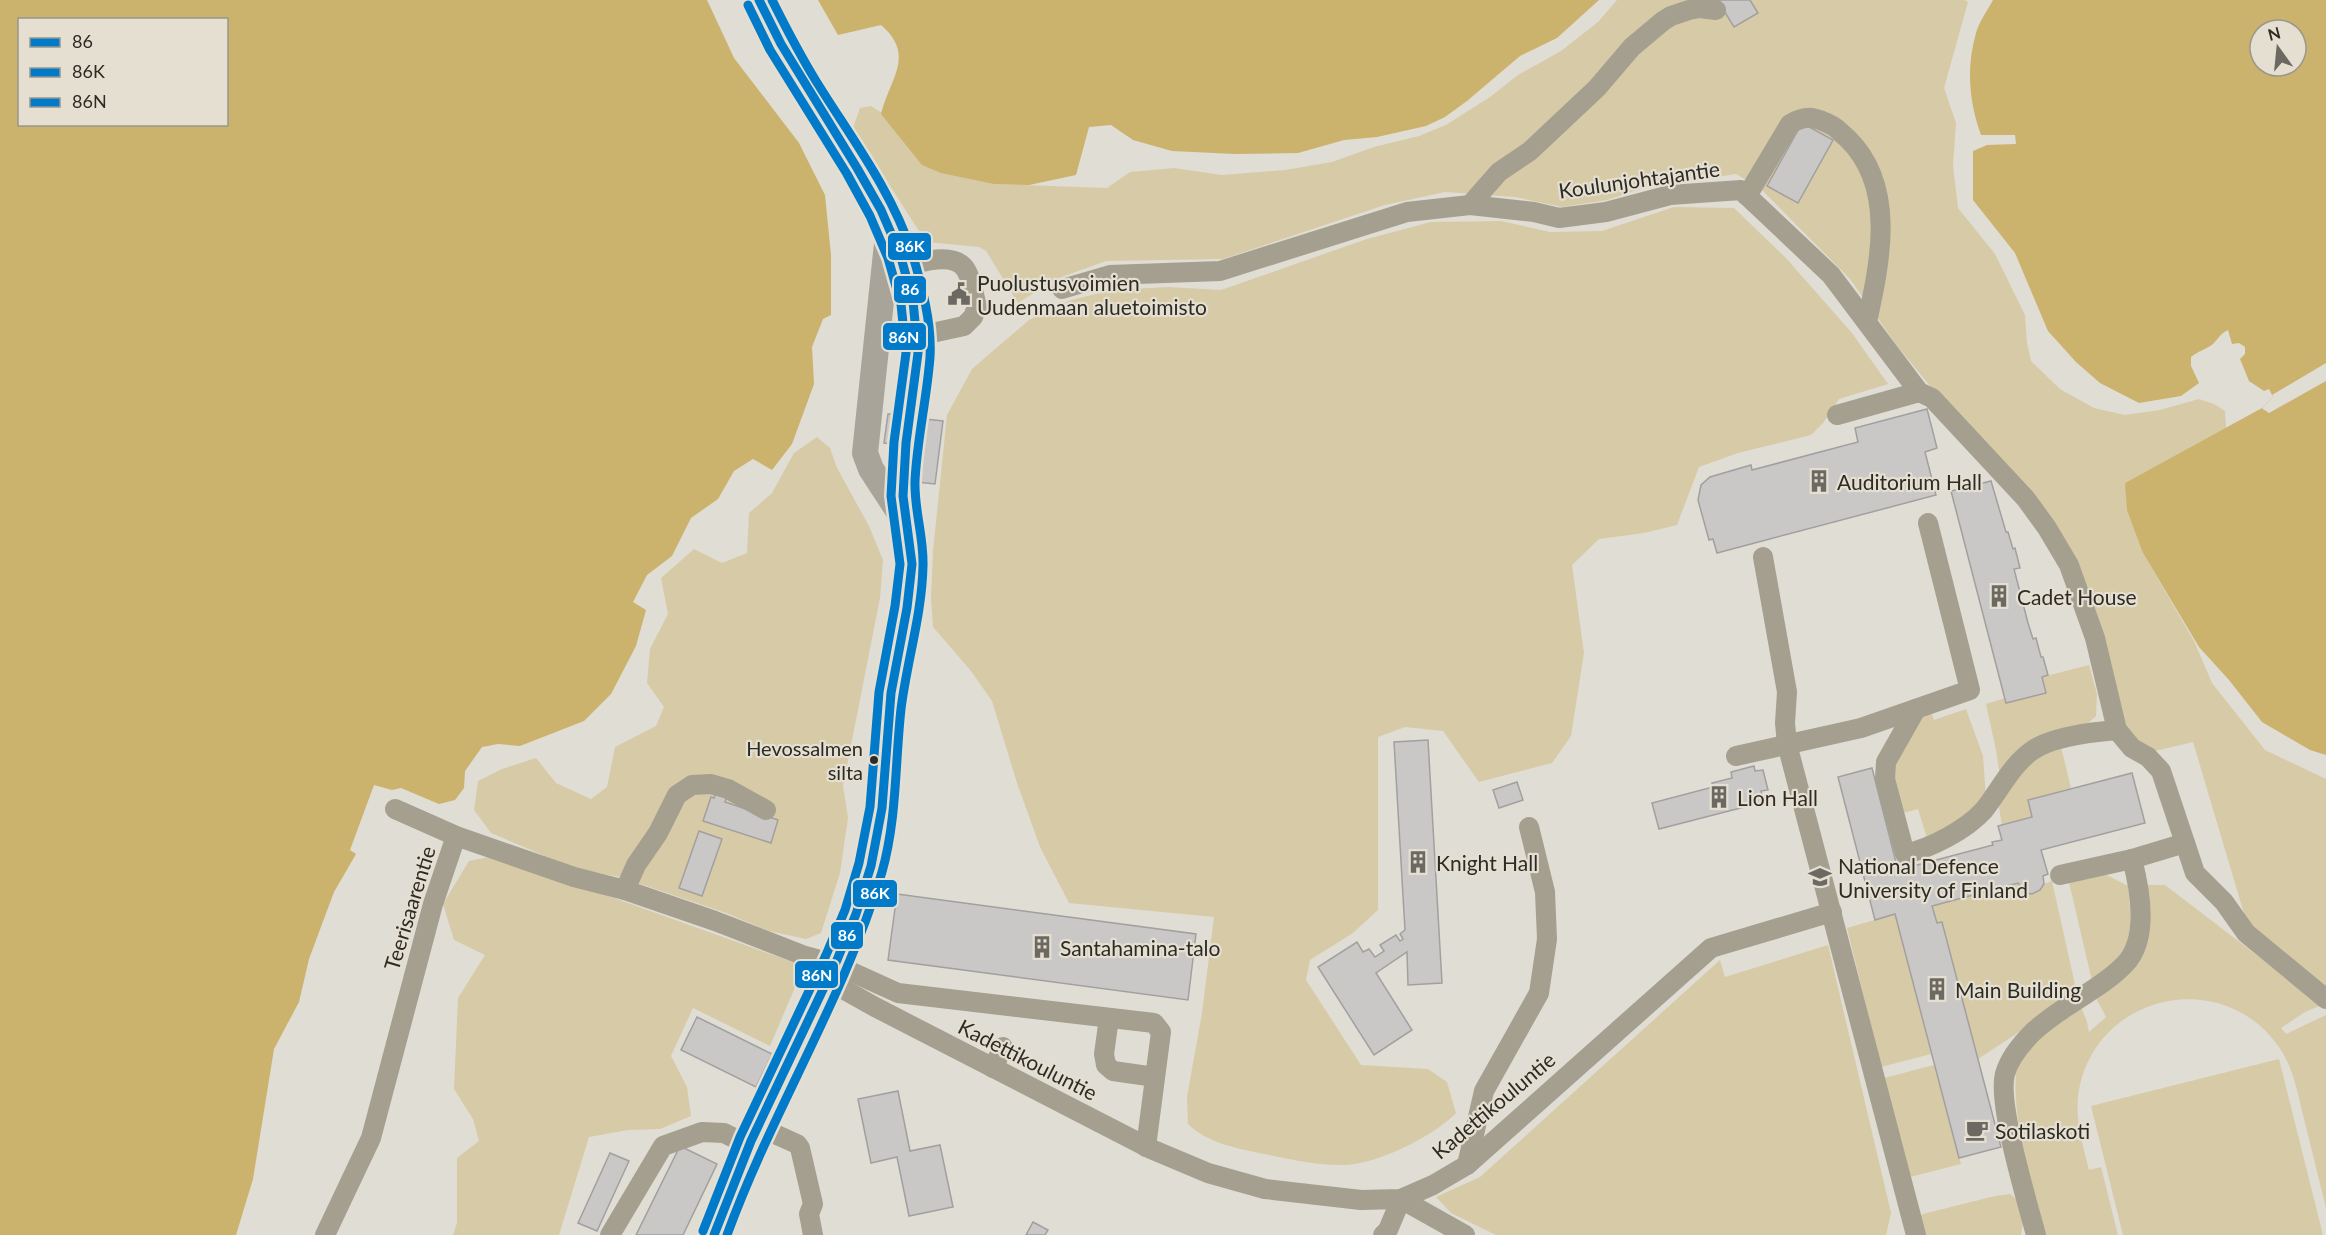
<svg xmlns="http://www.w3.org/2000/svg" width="2326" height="1235" font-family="Lato,sans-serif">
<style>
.green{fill:#d7caa7}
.water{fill:#cbb26d;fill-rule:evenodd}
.pier{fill:#e0ddd5}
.building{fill:#c9c8c6;stroke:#a2a09f;stroke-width:1.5}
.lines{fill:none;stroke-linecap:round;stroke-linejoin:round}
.minor{stroke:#a49f8f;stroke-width:20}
.major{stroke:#a9a499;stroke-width:26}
.bus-1-casing{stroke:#e4dfd0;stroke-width:14}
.bus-2-casing{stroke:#e4dfd0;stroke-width:14}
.bus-3-casing{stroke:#e4dfd0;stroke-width:14}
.bus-1{stroke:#007ac9;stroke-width:9}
.bus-2{stroke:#007ac9;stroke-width:9}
.bus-3{stroke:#007ac9;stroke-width:9}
.bus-dot{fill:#2d2b26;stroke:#e4dfd0;stroke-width:2}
.labels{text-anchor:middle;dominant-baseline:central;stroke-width:4.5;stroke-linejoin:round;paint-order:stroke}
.bus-label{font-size:20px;fill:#2d2b26;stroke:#e4dfd0;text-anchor:end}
.street-label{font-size:21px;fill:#2d2b26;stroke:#e4dfd0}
.poi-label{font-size:21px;fill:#2d2b26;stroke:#e4dfd0;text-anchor:start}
.line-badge{stroke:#e4dfd0;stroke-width:2}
.badge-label{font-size:16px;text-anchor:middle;font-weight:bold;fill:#fff}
</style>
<rect width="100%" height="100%" fill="#e0ddd5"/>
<g class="green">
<path d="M1617 0H1965L1968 2 1944 88 1956 123 1953 166 1958 208 1995 254 2025 315 2027 343 2031 361 2060 389 2094 408 2125 415 2160 410 2199 399 2214 404 2225 411 2226 428 2125 483 2143 553 2194 641 2212 683 2265 750 2326 779V988L2248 927 2193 742 2151 752 2123 730 2077 564 1898 347 1850 279 1760 188 1736 174 1643 188 1607 200 1562 207 1515 197 1445 192 1385 205 1223 259 1106 261 1056 279 1018 303 986 251 979 247 926 242 853 128 860 108 871 106 994 184 1107 188 1130 172 1174 168 1222 175 1285 170 1332 162 1374 147 1419 136 1446 125 1490 97 1518 75 1561 51 1598 22Z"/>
<path d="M1674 207 1734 208 1785 257 1852 333 1888 384 1839 399 1823 423 1811 435 1738 453 1699 467 1677 525 1644 533 1599 539 1572 565 1584 653 1571 736 1552 763 1479 782 1443 731 1405 727 1378 737V910L1353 933 1310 960 1306 980 1361 1065 1428 1069 1447 1082 1456 1113C1433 1137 1374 1166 1341 1165 1314 1165 1285 1158 1259 1153 1235 1148 1206 1142 1188 1124L1187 1097 1202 1013 1214 917 1069 903 1040 847 1017 783 992 701 971 671 933 627 931 598 933 551 947 415 972 369 1029 320 1071 300 1113 290 1168 287 1221 290 1367 239 1431 222 1501 221 1550 232 1602 231Z"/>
<path d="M817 437 830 448 837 468 869 526 883 560 880 598 843 786 848 818 840 873 821 933 806 939 769 931 726 913 620 877 573 868 491 833 474 810 478 781 502 769 536 758 556 783 591 799 607 787 615 747 656 726 664 707 647 683 650 649 668 614 661 578 694 549 722 563 747 553 749 513 772 493 794 453Z"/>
<path d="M2089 665 2097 694 2096 716 2082 729 2000 776 1996 750 1986 704 2005 698 2006 703 2045 693 2042 677Z"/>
<path d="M1930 709 1934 720 1966 709 1983 756 1986 797 1948 829 1927 838 1918 809 1903 813 1893 779V766L1920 716Z"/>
<path d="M2061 747 2071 788 2028 800 2032 817 2002 826 1999 807 2008 788 2029 763 2041 753Z"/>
<path d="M489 857 614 898 804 966 770 1046 693 1008 671 1056 687 1087 691 1116 660 1129 628 1130 589 1137 559 1235H453L457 1223V1158L479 1141 473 1119 454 1089 458 998 485 955 454 940 443 904 469 861Z"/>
<path d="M2097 870 2128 886C2133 936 2133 950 2092 981L2068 878Z"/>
<path d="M2052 881 2077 994 1978 1059 1942 922 1937 923 1932 906 2018 883 2025 892 2040 890 2044 884Z"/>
<path d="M2144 885H2165L2322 1005 2305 1012 2281 1028 2286 1034 2326 1015V1208C2319 1180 2312 1151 2305 1123 2298 1096 2294 1066 2276 1043 2219 968 2101 994 2080 1085 2073 1114 2082 1142 2089 1170L2101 1167 2118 1235H2043C2034 1201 2001 1080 2023 1053 2035 1038 2064 1017 2080 1004L2087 1022 2089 1032 2106 1017 2095 996 2120 979Z"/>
<path d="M1895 914 1931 1054 1881 1067 1847 928Z"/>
<path d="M1828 945 1891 1213 1886 1235H1496L1451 1213 1436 1197 1480 1177 1720 960 1725 977Z"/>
<path d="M2279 1059 2323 1235H2123L2091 1106Z"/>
<path d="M1934 1065 1961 1164 1910 1177 1884 1078Z"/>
<path d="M2010 1194C2028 1206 2024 1216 2021 1235H1924L1920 1216 1923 1214 1995 1196Z"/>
</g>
<g class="water">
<path d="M0 0H707L734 58 799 143 825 195 831 255V315L823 319 812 347 814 384 792 444 772 470 753 459 734 471 718 499 691 518 672 556 647 575 633 602 646 610 636 646 611 694 584 721 520 746 498 744 482 747 465 771 464 788 455 800 439 804 401 788 392 790 374 785 350 850 356 854 334 892 309 959 299 1002 274 1049 253 1179 236 1235H0ZM20 20H226V124H20Z"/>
<path d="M818 0H1599L1557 38 1520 56 1467 101 1445 117 1426 126 1377 137 1344 140 1298 153 1235 154 1172 151 1133 140 1111 125 1089 127 1076 175 1029 185 994 184 941 173 922 165 881 114C890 78 916 55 881 25L838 35Z"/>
<path d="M1993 0H2326V755L2310 750 2262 722 2229 680 2199 647 2143 553 2127 510 2125 483 2262 408 2273 397 2269 389 2264 391 2249 381 2240 359 2245 354V347L2239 343 2232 344 2228 330C2220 334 2219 338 2213 344 2207 349 2198 351 2191 357V366L2199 383 2181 396 2139 403 2100 383 2076 362 2048 331 2015 253 1973 200V151L1987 145 2016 144 2015 135H1981C1969 102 1966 68 1976 33 1979 22 1987 11 1993 0ZM2260 30H2296V66H2260Z"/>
</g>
<path class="pier" d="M2326 363V381L2269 413 2263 409 2262 408 2273 397 2272 395Z"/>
<g class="building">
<path d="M1720 0H1750L1758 13 1734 27 1718 1Z"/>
<path d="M1802 123 1833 140 1798 203 1767 186Z"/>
<path d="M1927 409 1937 448 1925 452 1936 495 1717 553 1713 539 1709 540 1698 500 1701 485 1710 477 1751 465 1752 470 1858 442 1855 428Z"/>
<path d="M888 414H897L893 444 884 443Z"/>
<path d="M925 419 943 421 935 484 917 482Z"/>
<path d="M1991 481 2006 532H2008L2013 549 2015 548 2020 568 2014 569 2028 623 2033 639 2036 638 2041 657H2043L2048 675 2042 677 2046 693 2006 703 1951 491Z"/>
<path d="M1428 740 1442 983 1408 985 1407 952 1376 973 1412 1030 1374 1055 1318 967 1357 942 1363 952 1369 949 1375 957 1384 951 1380 945 1396 935 1400 941 1403 939 1400 934 1405 930 1394 742Z"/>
<path d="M1754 766 1755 771 1763 770 1768 790 1761 791 1764 802 1659 829 1652 803 1713 787 1712 783 1732 778 1731 772Z"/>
<path d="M1872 768 1898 870 1993 845 1992 842 2002 840 1998 826 2032 817 2028 800 2132 773 2145 823 2041 850 2048 874 2043 876 2044 884 2040 890 2032 894 2025 893 2018 883 1932 906 1937 923 1942 922 2001 1147 1959 1158 1895 914 1875 920 1838 777Z"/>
<path d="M1517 782 1523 800 1499 808 1493 790Z"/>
<path d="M716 792 727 795 725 802 778 820 771 843 703 821 711 797 714 798Z"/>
<path d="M699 831 722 839 702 896 679 888Z"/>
<path d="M897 894 1196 934 1188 1000 888 960Z"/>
<path d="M697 1017 772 1054 756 1087 681 1050Z"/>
<path d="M898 1091 910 1151 940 1145 953 1207 909 1216 897 1157 871 1163 858 1099Z"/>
<path d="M680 1146 717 1164 683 1235H636Z"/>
<path d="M610 1153 629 1161 597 1231 578 1223Z"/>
<path d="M1033 1222 1048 1230 1045 1235H1026Z"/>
</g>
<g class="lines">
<g class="minor">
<path d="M1747 196 1790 124C1807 114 1816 117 1833 126 1838 129 1842 134 1847 138 1897 186 1880 262 1867 322"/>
<path d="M1470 205 1499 172 1530 151 1597 88 1632 47 1663 21 1671 16 1689 10 1699 8 1716 10"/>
<path d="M1062 289 1110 275 1220 271 1407 212 1470 205 1534 212 1559 218 1606 212 1670 195 1741 190 1831 275 1919 392 1932 398 2026 499 2047 528 2069 565 2095 638 2117 730 2132 748 2148 757 2161 771 2195 873 2224 902 2246 933 2326 999"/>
<path d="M877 336 901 338 918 336 964 326 973 317 977 307C974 295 972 280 966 270 953 248 909 266 890 271"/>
<path d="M1837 415 1919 392"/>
<path d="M1763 557 1787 692 1785 723 1787 744 1916 1235"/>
<path d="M1916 709 1886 762 1885 779 1905 854C1931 848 1966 830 1984 810 2000 790 2012 764 2033 750 2053 736 2094 732 2117 730"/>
<path d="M1736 756 1861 728 1970 690 1928 523"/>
<path d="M395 809 456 836 525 860 574 877 625 890 715 921 805 956 834 964 898 993 1154 1023 1161 1032 1146 1147"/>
<path d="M2060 875 2132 859 2185 843"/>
<path d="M625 890 636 865 658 833 677 795 692 785 711 784 728 789 766 810"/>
<path d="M827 980 875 1007 1151 1149 1208 1173 1265 1189 1361 1200 1401 1199 1433 1185 1467 1165 1711 948 1832 912"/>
<path d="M1109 1018 1104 1054 1106 1065 1113 1071 1155 1077"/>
<path d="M993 1068 1003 1047"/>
<path d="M757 1126 797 1144 800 1148 813 1204 809 1214 813 1235"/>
<path d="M1467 1165 1484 1091 1539 993 1547 939 1545 892 1529 827"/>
<path d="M1401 1199 1465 1235"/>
<path d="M325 1235 371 1138 433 904 456 836"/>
<path d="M610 1235 663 1146 702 1132 724 1133 748 1145"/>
<path d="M1383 1235 1388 1230 1401 1199"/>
<path d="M2036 1235C2027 1201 1997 1103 2005 1074 2009 1059 2022 1043 2033 1032 2043 1023 2054 1015 2066 1007 2085 994 2108 982 2125 964 2149 939 2140 889 2132 859"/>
</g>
<g class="major">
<path d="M888 234 865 453 871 469 905 521"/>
<path d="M714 1235C755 1107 836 995 871 866 885 816 884 762 889 710 894 665 907 620 911 574 914 547 904 522 903 496 902 452 914 398 918 353 916 209 811 122 759 0"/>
</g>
<g class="bus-1-casing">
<path id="bus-1" d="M714 1235 751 1141 837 960 856 914 871 866 882 808 891 693 907 608 912 564 903 496 906 443 918 353 913 301 900 254 881 210 857 168 781 44 759 0"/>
</g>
<g class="bus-2-casing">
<path id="bus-2" d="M727 1235C772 1111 844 999 882 872 897 819 895 763 901 709 907 661 922 614 923 566 924 537 914 510 915 481 917 439 927 398 930 357 932 323 922 286 912 253 892 191 850 136 816 81 800 55 786 28 772 0"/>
</g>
<g class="bus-3-casing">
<path id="bus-3" d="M703 1231 740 1137 826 955 845 910 859 863 870 807 879 692 895 606 900 564 891 496 894 442 906 353 901 304 888 258 870 216 847 174 770 50 748 5"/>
</g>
<use href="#bus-1" class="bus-1"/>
<use href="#bus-2" class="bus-2"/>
<use href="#bus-3" class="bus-3"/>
</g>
<defs>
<g id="civic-bare" transform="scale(1.8)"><path d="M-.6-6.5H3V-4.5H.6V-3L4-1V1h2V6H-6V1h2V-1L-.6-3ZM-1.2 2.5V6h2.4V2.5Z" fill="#6c6963" stroke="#e4dfd0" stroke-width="2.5" paint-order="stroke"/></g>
<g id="building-bare" transform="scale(1.8)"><path d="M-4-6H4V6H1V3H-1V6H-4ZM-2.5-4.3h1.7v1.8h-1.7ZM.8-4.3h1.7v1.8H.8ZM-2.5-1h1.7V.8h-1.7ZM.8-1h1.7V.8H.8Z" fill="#6c6963" stroke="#e4dfd0" stroke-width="2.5" paint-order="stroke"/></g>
<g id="university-bare" transform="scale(1.8)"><path d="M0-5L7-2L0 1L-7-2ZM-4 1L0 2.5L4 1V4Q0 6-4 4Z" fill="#6c6963" stroke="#e4dfd0" stroke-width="2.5" paint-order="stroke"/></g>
<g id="cafe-bare" transform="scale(1.8)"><path d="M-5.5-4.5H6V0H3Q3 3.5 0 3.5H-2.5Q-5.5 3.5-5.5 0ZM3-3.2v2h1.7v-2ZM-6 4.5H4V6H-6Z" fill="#6c6963" stroke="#e4dfd0" stroke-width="2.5" paint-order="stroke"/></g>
</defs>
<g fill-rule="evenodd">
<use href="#civic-bare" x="959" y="294"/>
<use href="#building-bare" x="1819" y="481"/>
<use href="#building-bare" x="1999" y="596"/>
<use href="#building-bare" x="1719" y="797"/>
<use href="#building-bare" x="1418" y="862"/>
<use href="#university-bare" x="1820" y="877"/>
<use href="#building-bare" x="1042" y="947"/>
<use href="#building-bare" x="1937" y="989"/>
<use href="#cafe-bare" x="1977" y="1130"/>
</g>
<circle class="bus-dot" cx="874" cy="760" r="5"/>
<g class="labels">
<g class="bus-label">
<text x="863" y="748">Hevossalmen<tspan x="863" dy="24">silta</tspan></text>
</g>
<g class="street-label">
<text transform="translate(1639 179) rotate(-8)">Koulunjohtajantie</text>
<text transform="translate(409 908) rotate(-73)">Teerisaarentie</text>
<text transform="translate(1028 1059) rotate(27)">Kadettikouluntie</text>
<text transform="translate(1493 1105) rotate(-40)">Kadettikouluntie</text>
</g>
<g class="poi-label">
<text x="977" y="282">Puolustusvoimien<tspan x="977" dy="24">Uudenmaan aluetoimisto</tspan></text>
<text x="1837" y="481">Auditorium Hall</text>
<text x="2017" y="596">Cadet House</text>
<text x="1737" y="797">Lion Hall</text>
<text x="1436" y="862">Knight Hall</text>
<text x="1838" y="865">National Defence<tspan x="1838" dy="24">University of Finland</tspan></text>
<text x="1060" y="947">Santahamina-talo</text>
<text x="1955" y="989">Main Building</text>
<text x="1995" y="1130">Sotilaskoti</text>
</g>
</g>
<g class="line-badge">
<rect x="887" y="232" width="45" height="29" rx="6" fill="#007ac9"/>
<rect x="893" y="275" width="34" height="29" rx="6" fill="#007ac9"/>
<rect x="882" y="322" width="45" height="29" rx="6" fill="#007ac9"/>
<rect x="852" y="879" width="46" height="29" rx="6" fill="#007ac9"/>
<rect x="830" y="921" width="34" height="29" rx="6" fill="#007ac9"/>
<rect x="794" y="960" width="45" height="29" rx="6" fill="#007ac9"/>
</g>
<g class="badge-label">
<text x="910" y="252">86K</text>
<text x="910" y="295">86</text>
<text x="904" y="343">86N</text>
<text x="875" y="899">86K</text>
<text x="847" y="941">86</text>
<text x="817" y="981">86N</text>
</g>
<rect x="18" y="18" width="210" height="108" fill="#e4dfd0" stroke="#9b978c" stroke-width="1.5"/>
<rect x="30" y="38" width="30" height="9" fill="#007ac9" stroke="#9b978c" stroke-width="1.5"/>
<text x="72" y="48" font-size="18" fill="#2d2b26">86</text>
<rect x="30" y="68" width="30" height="9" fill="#007ac9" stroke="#9b978c" stroke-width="1.5"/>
<text x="72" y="78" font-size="18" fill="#2d2b26">86K</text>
<rect x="30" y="98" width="30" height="9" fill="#007ac9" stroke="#9b978c" stroke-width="1.5"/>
<text x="72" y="108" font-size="18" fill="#2d2b26">86N</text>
<g transform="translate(2278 48) rotate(345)"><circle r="28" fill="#e4dfd0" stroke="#9b978c" stroke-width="1.5"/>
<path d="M0-4.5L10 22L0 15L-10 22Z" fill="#6c6963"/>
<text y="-9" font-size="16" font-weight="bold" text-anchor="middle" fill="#2d2b26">N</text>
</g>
</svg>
